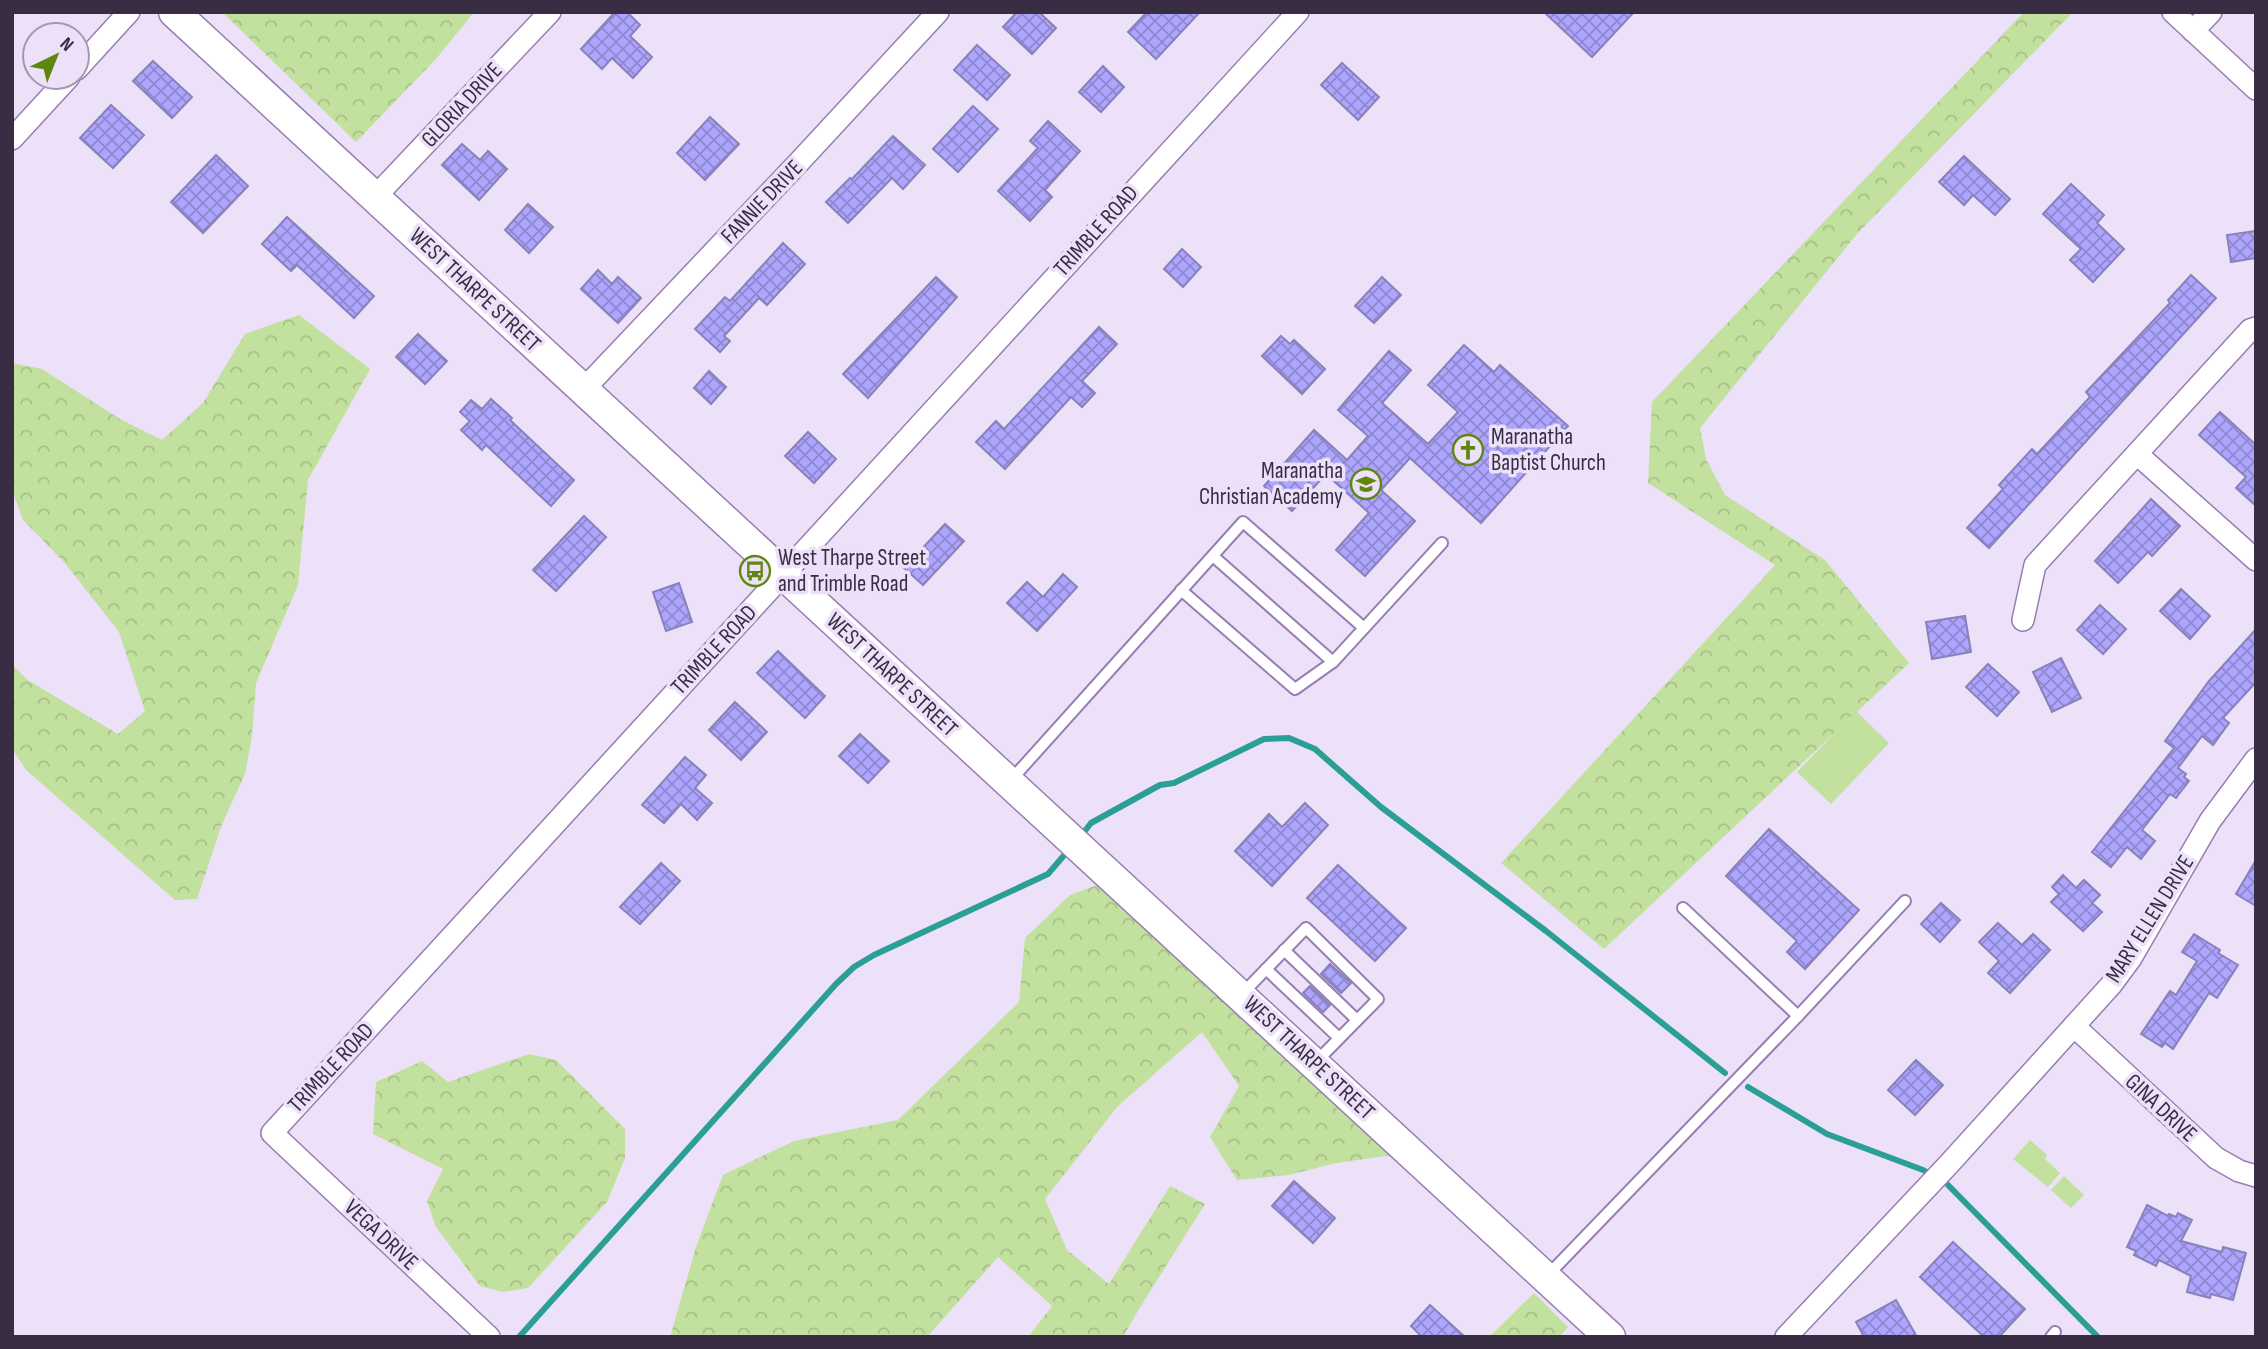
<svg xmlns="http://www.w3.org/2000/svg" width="2268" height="1349" font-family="'Sofia Sans Condensed',sans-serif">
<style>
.forest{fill:url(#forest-crowns)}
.park{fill:#c2e09e}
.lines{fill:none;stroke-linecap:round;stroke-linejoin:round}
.stream{stroke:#2b9f96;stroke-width:6}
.building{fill:url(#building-cross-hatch);stroke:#8782ba;stroke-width:2}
.lane-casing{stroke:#987db2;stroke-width:14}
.street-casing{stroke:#987db2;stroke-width:24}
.secondary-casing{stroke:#987db2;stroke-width:33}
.lane{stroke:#fff;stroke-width:10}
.street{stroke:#fff;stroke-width:21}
.secondary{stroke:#fff;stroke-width:30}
.labels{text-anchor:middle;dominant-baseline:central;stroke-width:7;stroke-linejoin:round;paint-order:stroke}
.street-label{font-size:23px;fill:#392d44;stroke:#ece1f8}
.poi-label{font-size:23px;fill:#392d44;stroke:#ece1f8;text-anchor:start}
</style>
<defs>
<pattern id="forest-crowns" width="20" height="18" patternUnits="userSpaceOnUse" patternTransform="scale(1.75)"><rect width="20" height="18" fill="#c2e09e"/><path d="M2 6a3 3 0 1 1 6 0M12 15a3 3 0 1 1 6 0" fill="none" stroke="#a7c089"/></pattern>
<pattern id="building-cross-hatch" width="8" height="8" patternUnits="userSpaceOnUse" patternTransform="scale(1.75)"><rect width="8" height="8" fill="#aea5fe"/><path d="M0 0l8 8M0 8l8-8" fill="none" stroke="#8f87cf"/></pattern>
</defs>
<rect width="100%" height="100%" fill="#ece1f8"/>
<g class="forest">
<path d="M222 12H474L436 59 356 142Z"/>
<path d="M2024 12H2073L1856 235 1700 428 1706 459 1725 495 1825 560 1909 663 1604 949 1501 863 1775 565 1648 483 1652 402Z"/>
<path d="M299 315 370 369 308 480 298 585 256 683 252 736 245 774 222 824 197 899 175 900 26 770 12 748V664L26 679 118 734 145 711 119 632 64 562 23 520 12 490V363L42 369 120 419 162 440 203 403 245 334Z"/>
<path d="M1100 884 1393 1155 1336 1163 1289 1175 1237 1180 1210 1137 1239 1086 1202 1032 1117 1107 1045 1199 1067 1250 1109 1284 1170 1186 1205 1204 1139 1309 1123 1337H1028L1052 1306 998 1257 927 1337H670L696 1247 723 1175 794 1141 898 1120 1019 1002 1025 938 1070 895Z"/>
<path d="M529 1054 556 1060 625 1129V1158L607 1202 528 1288 503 1292 480 1286 436 1227 427 1201 443 1169 373 1134 376 1082 422 1061 448 1082Z"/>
<path d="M1534 1293 1568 1327 1559 1337H1489Z"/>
</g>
<g class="park">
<path d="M1856 711 1889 743 1831 804 1797 772Z"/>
<path d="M2030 1140 2047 1155 2045 1159 2060 1173 2048 1187 2013 1159Z"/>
<path d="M2064 1176 2084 1195 2071 1208 2051 1190Z"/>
</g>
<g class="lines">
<g class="stream">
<path d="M1084 832 1091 823 1160 785 1174 783 1264 739 1289 738 1315 749 1381 807 1546 931 1725 1073"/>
<path d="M1748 1087 1827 1134 1923 1170 1947 1184 2098 1337"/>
<path d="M519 1337 836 984 854 967 874 955 1048 874 1066 853"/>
</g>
</g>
<g class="building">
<path d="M615 12H627L640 25 630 36 652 57 633 78 612 58 602 69 581 49Z"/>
<path d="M1017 12H1039L1056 28 1032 54 1003 27Z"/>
<path d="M1147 12H1200L1156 59 1128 32Z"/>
<path d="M1544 12H1634L1592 57Z"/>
<path d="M977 45 1010 75 987 100 954 70Z"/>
<path d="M153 61 192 97 172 118 133 81Z"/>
<path d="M1342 63 1379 97 1358 120 1321 85Z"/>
<path d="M1103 66 1124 87 1101 112 1079 92Z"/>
<path d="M111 105 144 135 113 168 80 138Z"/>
<path d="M973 106 998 129 958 172 933 149Z"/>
<path d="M710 117 739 144 705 180 677 153Z"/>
<path d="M1048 121 1080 151 1045 190 1052 197 1030 221 998 191 1038 148 1030 141Z"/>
<path d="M893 136 925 165 903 189 892 178 848 223 826 202 850 178 852 179Z"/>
<path d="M462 144 480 160 488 151 507 169 479 200 442 165Z"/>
<path d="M216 155 248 186 203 233 171 202Z"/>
<path d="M1964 156 2010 199 1995 215 1973 195 1964 205 1939 182Z"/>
<path d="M2071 184 2104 215 2097 223 2124 249 2093 282 2070 260 2081 249 2043 214Z"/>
<path d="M528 204 553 227 529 253 505 230Z"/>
<path d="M287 217 374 296 354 318 297 265 291 271 262 244Z"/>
<path d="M2256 231V258L2231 262 2227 235Z"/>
<path d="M783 243 805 264 767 305 759 298 724 336 730 341 720 352 695 329 725 297 730 301Z"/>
<path d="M1182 249 1201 267 1183 287 1164 269Z"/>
<path d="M598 270 612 284 618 277 641 298 618 323 581 289Z"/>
<path d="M2191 275 2216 298 1989 548 1967 528 2003 489 1999 485 2032 449 2037 454 2090 397 2086 392 2170 303 2168 300Z"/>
<path d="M936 277 957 297 868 398 843 374Z"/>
<path d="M1382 277 1401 295 1374 323 1355 306Z"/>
<path d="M1099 327 1117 344 1082 381 1095 393 1082 407 1071 397 1005 469 976 442 996 421 1004 429Z"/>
<path d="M418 334 447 361 425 384 396 357Z"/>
<path d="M1281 336 1290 344 1294 340 1325 369 1302 394 1262 356Z"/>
<path d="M1464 345 1494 372 1500 365 1568 426 1481 523 1410 458 1381 490 1415 521 1365 576 1336 550 1369 513 1326 474 1292 511 1264 486 1314 430 1347 460 1368 436 1338 410 1389 351 1411 370 1382 403 1428 444 1458 412 1428 385Z"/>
<path d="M709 371 726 387 711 404 694 388Z"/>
<path d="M491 399 512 418 510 420 574 480 551 506 486 445 482 450 461 430 470 421 460 412 471 400 482 409Z"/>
<path d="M2220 412 2256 445V506L2236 488 2246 477 2199 435Z"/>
<path d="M808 432 836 459 814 483 785 456Z"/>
<path d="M2151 499 2180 526 2152 556 2148 552 2118 583 2095 561Z"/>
<path d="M584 516 606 537 556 591 533 570Z"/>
<path d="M945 524 964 541 923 585 904 568Z"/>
<path d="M1063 574 1077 587 1037 631 1007 603 1027 582 1043 597Z"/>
<path d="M679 583 692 622 666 631 653 592Z"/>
<path d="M2181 589 2210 616 2190 639 2160 611Z"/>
<path d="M2100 605 2126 629 2103 654 2077 630Z"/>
<path d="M1965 616 1971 652 1932 659 1926 622Z"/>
<path d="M2256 629V682L2223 718 2229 723 2213 745 2202 736 2178 768 2186 774 2184 777 2189 781 2176 798 2170 794 2142 830 2155 841 2141 859 2127 847 2111 867 2092 852 2174 748 2165 741 2209 681Z"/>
<path d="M778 651 825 696 805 718 757 673Z"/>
<path d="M2061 658 2081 698 2052 712 2033 672Z"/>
<path d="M1988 664 2019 692 1997 716 1966 687Z"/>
<path d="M735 702 767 732 741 760 709 730Z"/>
<path d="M860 734 889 761 868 783 839 756Z"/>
<path d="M685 757 706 775 695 788 712 803 697 820 681 804 664 823 642 805Z"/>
<path d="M1305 803 1328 825 1272 886 1235 851 1269 814 1282 827Z"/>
<path d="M1769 829 1859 910 1805 969 1787 952 1797 941 1726 876Z"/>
<path d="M2256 860V906L2236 894Z"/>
<path d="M661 863 680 881 640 924 620 907Z"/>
<path d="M1338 865 1406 928 1375 961 1307 898Z"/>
<path d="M2063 875 2076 888 2084 880 2100 895 2092 903 2102 912 2083 931 2051 902 2059 894 2052 887Z"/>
<path d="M1941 903 1960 920 1940 942 1921 924Z"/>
<path d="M1998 923 2022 945 2033 934 2050 950 2010 993 1988 973 1999 961 1979 942Z"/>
<path d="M2194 934 2220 950 2218 953 2238 965 2217 998 2209 993 2173 1049 2165 1043 2162 1047 2141 1034 2170 991 2176 995 2197 961 2182 952Z"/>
<path d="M1330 964 1351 983 1341 993 1321 974Z"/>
<path d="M1310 986 1330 1005 1323 1012 1303 993Z"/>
<path d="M1916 1060 1943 1085 1915 1115 1888 1090Z"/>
<path d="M1294 1181 1335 1218 1313 1243 1272 1206Z"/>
<path d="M2147 1205 2168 1216 2169 1214 2176 1217 2178 1213 2192 1220 2181 1241 2222 1252 2223 1247 2246 1253 2233 1300 2211 1294 2210 1298 2187 1292 2191 1276 2159 1260 2156 1266 2134 1255 2136 1251 2127 1247Z"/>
<path d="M1953 1242 2025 1309 1999 1337H1984L1920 1277Z"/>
<path d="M1896 1300 1917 1337H1864L1856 1322Z"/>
<path d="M1430 1305 1465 1337H1422L1411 1326Z"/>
</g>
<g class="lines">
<g class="lane-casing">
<g id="lane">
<path d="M1213 556 1333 662"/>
<path d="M1181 590 1295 689 1333 662 1442 543"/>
<path d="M1011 780 1243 522 1364 628"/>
<path d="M1683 908 1798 1016"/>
<path d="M1284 950 1357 1020"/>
<path d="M1266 969 1339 1038"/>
<path d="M1241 995 1306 928 1378 999 1315 1063"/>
<path d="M1547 1276 1798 1016 1905 901"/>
<path d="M2051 1337 2055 1332"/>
</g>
</g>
<g class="street-casing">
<g id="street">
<path d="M2173 12 2256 89"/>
<path d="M2193 31 2211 12"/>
<path d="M77 69 129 12"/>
<path d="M12 139 69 77"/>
<path d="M375 197 550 12"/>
<path d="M583 390 801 160 938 12"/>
<path d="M2137 454 2256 560"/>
<path d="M2023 620 2035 565 2250 330 2256 328"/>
<path d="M2074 1026 2216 1158 2239 1171 2256 1176"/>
<path d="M489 1337 272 1133 1298 12"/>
<path d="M1786 1337 1949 1164 2111 985 2131 958 2210 821 2256 759"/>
</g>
</g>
<g class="secondary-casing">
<path id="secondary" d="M174 12 1610 1337"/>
</g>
<use href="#lane" class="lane"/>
<use href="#street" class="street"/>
<use href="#secondary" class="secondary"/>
</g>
<defs>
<g id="church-ring" transform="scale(1.575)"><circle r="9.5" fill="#ece1f8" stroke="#5f870f" stroke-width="1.5"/><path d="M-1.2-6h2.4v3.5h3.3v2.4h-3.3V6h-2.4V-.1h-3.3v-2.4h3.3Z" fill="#5f870f"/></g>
<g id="school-ring" transform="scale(1.575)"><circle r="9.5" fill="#ece1f8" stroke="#5f870f" stroke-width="1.5"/><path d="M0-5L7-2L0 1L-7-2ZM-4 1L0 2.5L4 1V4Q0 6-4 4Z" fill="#5f870f"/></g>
<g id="bus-ring" transform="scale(1.575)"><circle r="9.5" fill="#ece1f8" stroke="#5f870f" stroke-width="1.5"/><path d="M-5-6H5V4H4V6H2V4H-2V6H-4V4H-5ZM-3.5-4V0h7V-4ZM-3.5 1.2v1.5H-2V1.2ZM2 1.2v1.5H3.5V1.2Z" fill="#5f870f"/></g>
</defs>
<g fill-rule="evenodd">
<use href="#church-ring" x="1468" y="450"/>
<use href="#school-ring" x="1366" y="484"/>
<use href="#bus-ring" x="755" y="571"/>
</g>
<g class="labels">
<g class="street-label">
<text transform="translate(462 105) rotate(-47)">GLORIA DRIVE</text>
<text transform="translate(762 202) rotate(-46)">FANNIE DRIVE</text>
<text transform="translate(1096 231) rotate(-48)">TRIMBLE ROAD</text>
<text transform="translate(475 290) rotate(43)">WEST THARPE STREET</text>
<text transform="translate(714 650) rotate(-47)">TRIMBLE ROAD</text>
<text transform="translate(892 675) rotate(43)">WEST THARPE STREET</text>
<text transform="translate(2150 919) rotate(-58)">MARY ELLEN DRIVE</text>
<text transform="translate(1309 1058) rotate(43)">WEST THARPE STREET</text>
<text transform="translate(331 1068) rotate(-47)">TRIMBLE ROAD</text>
<text transform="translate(2161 1108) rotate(43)">GINA DRIVE</text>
<text transform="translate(381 1235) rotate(43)">VEGA DRIVE</text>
</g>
<g class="poi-label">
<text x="1491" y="437">Maranatha<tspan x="1491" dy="26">Baptist Church</tspan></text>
<text x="1343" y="471" text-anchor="end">Maranatha<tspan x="1343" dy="26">Christian Academy</tspan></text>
<text x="778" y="558">West Tharpe Street<tspan x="778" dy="26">and Trimble Road</tspan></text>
</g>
</g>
<rect width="2268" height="1349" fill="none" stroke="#392d44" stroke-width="28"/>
<g transform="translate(56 56) rotate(43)"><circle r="33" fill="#ece1f8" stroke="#a499b0" stroke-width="2"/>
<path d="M0-5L12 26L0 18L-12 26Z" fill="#5f870f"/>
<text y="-10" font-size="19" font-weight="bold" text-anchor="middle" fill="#392d44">N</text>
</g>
</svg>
